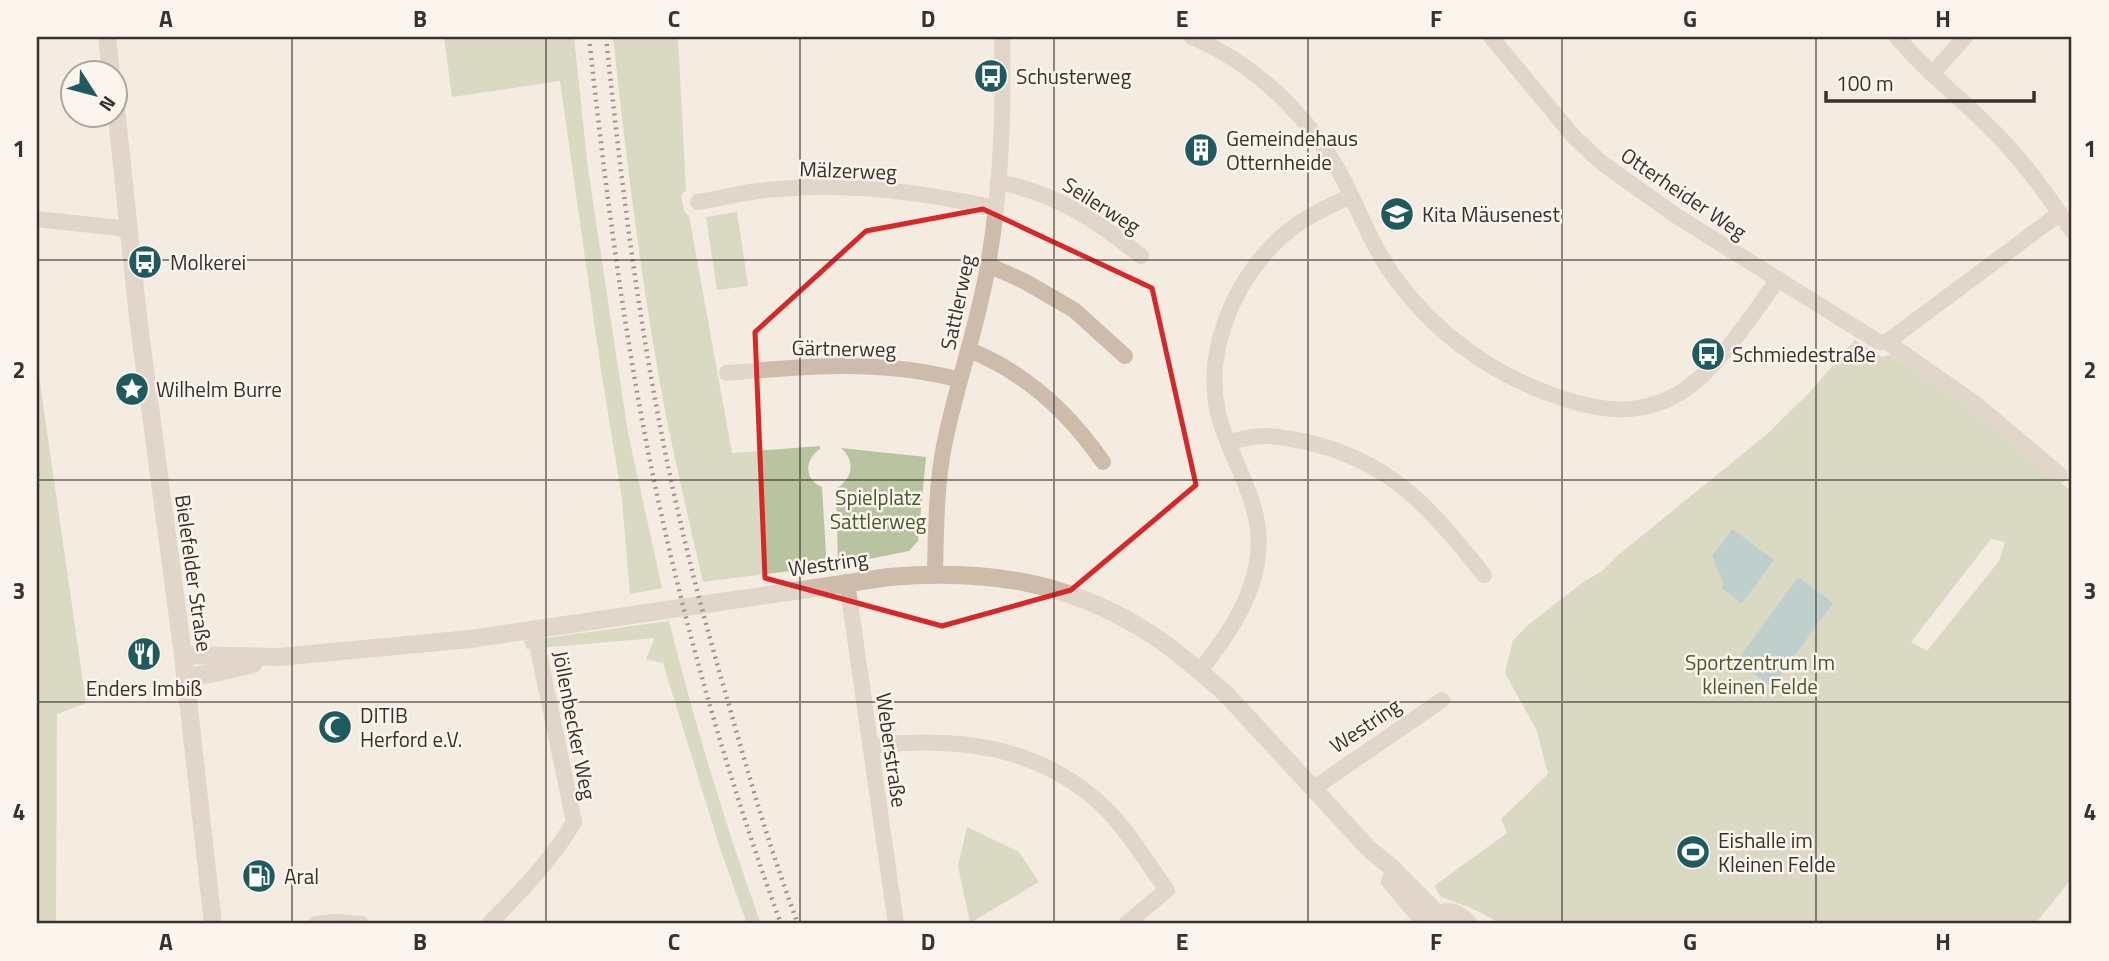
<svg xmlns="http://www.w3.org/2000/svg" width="2109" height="961" font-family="'Titillium Web',sans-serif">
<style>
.green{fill:#b8c4a0;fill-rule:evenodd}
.water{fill:#7fb0b2}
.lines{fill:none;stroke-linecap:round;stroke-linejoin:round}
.minor{stroke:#cdbbac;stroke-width:16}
.tertiary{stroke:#cdbbac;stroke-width:18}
.rail{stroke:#3b302b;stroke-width:4.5;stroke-dasharray:2 5;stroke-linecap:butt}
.marked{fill:none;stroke:#d62828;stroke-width:5;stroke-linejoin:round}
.grid{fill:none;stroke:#3b302b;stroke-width:2;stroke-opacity:0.55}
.labels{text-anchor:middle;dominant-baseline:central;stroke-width:5;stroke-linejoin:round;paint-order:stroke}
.poi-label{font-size:21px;fill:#3b302b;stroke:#fbf5ee;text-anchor:start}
.street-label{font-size:21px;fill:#3b302b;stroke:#fbf5ee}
.park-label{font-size:21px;fill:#4a5a2e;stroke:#fbf5ee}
.neatline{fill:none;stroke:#3b302b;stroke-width:2.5}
.grid-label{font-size:23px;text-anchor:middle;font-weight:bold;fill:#3b302b}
</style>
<rect width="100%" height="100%" fill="#f4ebe1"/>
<g class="green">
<path d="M444 37H574L588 169 628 433 662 588 630 594 622 499 600 364 560 81 452 97Z"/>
<path d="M613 37H678L686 190 681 195 684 211 689 216 732 453 820 446V449C804 460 804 480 822 487L827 571 814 568 703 582C691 530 679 478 668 426 643 297 627 167 613 37Z"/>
<path d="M737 212 748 286 717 290 706 217Z"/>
<path d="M1855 340 1882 357 1891 355 1980 415 2072 492V878L2035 924H1499L1491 918 1469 907 1441 897 1434 886 1507 833 1501 819 1548 774 1537 731 1505 673 1513 640 1528 625 1582 583 1602 571 1617 556 1766 435 1809 393ZM1991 539 2005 542 1999 561 1927 651 1911 642Z"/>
<path d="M37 362 86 703 57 714 56 924H37Z"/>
<path d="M841 448 926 457 918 541 909 551 838 565 836 489C853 479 856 461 841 448Z"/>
<path d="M669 621C695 724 725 825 761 924H747L720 848 663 663 646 659 655 638 527 649 524 641Z"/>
<path d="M967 827 1019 852 1039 882 970 923 958 866Z"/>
</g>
<g class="water">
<path d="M1732 529 1774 560 1742 603 1721 588 1724 584 1712 556Z"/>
<path d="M1798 577 1833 603 1772 687 1737 661Z"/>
</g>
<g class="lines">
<g class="minor">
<path d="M1192 37C1255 64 1308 115 1341 175 1360 211 1373 250 1398 282 1417 307 1441 331 1466 349 1505 379 1588 417 1638 408 1651 406 1666 401 1678 394 1713 375 1754 313 1778 279"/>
<path d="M1491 37 1574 137 1602 163 1678 217 1869 336 1879 342H1887L1976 404 2060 475"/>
<path d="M1897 37C1928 74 1967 103 2000 138 2028 167 2050 199 2072 231"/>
<path d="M1932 74 1965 37"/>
<path d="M998 182C1056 193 1096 220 1141 256"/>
<path d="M698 202C716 199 733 195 751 192 833 180 916 191 996 208"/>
<path d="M37 219 129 229"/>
<path d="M988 265 1024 281 1074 310 1125 356"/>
<path d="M1887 342 2060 213"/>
<path d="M969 350C1025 372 1069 413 1103 462"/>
<path d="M727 373C806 366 883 359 960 380"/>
<path d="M1229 443C1256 433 1274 435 1302 441 1390 459 1431 509 1484 575"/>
<path d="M935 573C936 531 936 487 944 446 956 385 978 326 988 265 1001 190 1004 113 1002 37"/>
<path d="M847 582 896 924"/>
<path d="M1200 671C1226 637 1254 599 1258 554 1264 502 1230 462 1218 413 1203 345 1240 266 1295 226 1311 214 1332 205 1351 196"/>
<path d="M870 746C956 736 1040 745 1105 808 1129 832 1147 863 1167 890L1126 924"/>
<path d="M1314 788 1442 700"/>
<path d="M316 924 334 922 361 924"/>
<path d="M489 924C519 893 552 860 574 822L534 630"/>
</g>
<g class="tertiary">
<path d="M107 37 111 74"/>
<path d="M116 108 138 317 183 655 213 924"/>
<path d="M183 655 279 657 470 639 889 577C983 569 1065 580 1146 631 1175 649 1200 672 1226 694L1369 849 1391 867 1438 914"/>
<path d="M185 677 215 673 253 664"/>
<path d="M1390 881 1426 924"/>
<path d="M1430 919C1444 908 1458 911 1469 924"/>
</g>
<g class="rail">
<path d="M589 37C603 167 619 296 643 425 675 594 722 762 781 924"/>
<path d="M606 37C624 210 646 384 688 554 700 604 714 653 728 702 749 777 771 852 798 924"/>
</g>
</g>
<path d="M0 0H2109V961H0ZM983 209 1152 288 1196 485 1071 590 942 626 765 578 755 332 866 231Z" fill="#f4ebe1" fill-opacity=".55" fill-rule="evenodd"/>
<path class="marked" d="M983 209 1152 288 1196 485 1071 590 942 626 765 578 755 332 866 231Z"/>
<path class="grid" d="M292 37V924M546 37V924M800 37V924M1054 37V924M1308 37V924M1562 37V924M1816 37V924M37 260H2072M37 480H2072M37 702H2072"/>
<defs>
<g id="bus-disc" transform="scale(1.75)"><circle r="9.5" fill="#1f5a5e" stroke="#fbf5ee"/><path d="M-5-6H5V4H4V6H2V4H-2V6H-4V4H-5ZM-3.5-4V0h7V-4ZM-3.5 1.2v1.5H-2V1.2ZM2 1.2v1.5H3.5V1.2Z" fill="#fff"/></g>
<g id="building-disc" transform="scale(1.75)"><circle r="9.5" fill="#1f5a5e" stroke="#fbf5ee"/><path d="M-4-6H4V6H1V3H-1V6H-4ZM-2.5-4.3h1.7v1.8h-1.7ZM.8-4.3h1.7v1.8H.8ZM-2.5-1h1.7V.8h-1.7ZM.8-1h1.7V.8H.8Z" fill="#fff"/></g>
<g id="school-disc" transform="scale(1.75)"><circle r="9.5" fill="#1f5a5e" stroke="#fbf5ee"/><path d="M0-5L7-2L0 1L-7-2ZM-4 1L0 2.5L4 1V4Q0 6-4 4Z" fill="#fff"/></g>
<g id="sight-disc" transform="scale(1.75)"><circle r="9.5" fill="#1f5a5e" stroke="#fbf5ee"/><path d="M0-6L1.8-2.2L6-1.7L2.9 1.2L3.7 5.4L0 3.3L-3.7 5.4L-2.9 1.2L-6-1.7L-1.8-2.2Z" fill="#fff"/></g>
<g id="restaurant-disc" transform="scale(1.75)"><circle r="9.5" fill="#1f5a5e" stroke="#fbf5ee"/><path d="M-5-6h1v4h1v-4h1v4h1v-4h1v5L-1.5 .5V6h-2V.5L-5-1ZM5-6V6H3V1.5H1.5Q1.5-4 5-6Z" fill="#fff"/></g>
<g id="mosque-disc" transform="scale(1.75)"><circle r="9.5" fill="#1f5a5e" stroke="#fbf5ee"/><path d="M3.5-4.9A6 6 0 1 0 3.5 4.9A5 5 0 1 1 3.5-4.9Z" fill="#fff"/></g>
<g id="stadium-disc" transform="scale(1.75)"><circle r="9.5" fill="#1f5a5e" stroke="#fbf5ee"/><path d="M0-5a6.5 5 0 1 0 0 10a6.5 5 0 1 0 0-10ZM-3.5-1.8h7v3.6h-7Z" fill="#fff"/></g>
<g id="fuel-disc" transform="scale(1.75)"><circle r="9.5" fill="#1f5a5e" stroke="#fbf5ee"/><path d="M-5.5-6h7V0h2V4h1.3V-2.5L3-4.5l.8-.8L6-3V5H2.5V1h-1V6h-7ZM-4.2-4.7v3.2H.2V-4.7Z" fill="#fff"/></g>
</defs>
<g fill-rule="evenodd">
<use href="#bus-disc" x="991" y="76"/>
<use href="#building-disc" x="1201" y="150"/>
<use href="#school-disc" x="1397" y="214"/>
<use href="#bus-disc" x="145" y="262"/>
<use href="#bus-disc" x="1708" y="354"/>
<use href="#sight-disc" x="132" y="389"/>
<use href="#restaurant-disc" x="144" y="654"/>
<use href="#mosque-disc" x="335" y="727"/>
<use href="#stadium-disc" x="1693" y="852"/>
<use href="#fuel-disc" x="259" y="876"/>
</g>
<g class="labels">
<g class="poi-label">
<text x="1016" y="76">Schusterweg</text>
<text x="1226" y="138">Gemeindehaus<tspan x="1226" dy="24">Otternheide</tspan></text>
<text x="1422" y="214">Kita Mäusenest</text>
<text x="170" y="262">Molkerei</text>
<text x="1732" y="354">Schmiedestraße</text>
<text x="156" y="389">Wilhelm Burre</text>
<text x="144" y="688" text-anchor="middle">Enders Imbiß</text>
<text x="360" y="715">DITIB<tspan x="360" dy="24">Herford e.V.</tspan></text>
<text x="1718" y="840">Eishalle im<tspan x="1718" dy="24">Kleinen Felde</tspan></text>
<text x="284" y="876">Aral</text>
</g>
<g class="street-label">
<text transform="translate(848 170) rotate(2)">Mälzerweg</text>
<text transform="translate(1684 193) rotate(34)">Otterheider Weg</text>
<text transform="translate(1102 205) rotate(32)">Seilerweg</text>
<text transform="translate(957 302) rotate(-78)">Sattlerweg</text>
<text transform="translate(844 348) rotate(1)">Gärtnerweg</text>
<text transform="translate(828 563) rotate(-8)">Westring</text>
<text transform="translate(194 573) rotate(82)">Bielefelder Straße</text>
<text transform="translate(575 725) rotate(79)">Jöllenbecker Weg</text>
<text transform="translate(1365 725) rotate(-34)">Westring</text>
<text transform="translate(892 750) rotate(82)">Weberstraße</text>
</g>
<g class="park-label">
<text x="878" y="497">Spielplatz<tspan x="878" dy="24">Sattlerweg</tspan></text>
<text x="1760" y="662">Sportzentrum Im<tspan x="1760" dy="24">kleinen Felde</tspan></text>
</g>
</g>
<rect width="2109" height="961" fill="none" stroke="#fbf5ee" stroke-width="77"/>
<g transform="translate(94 94) rotate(126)"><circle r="33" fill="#fbf5ee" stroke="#aea6a0" stroke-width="2"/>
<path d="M0-5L12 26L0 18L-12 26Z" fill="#1f5a5e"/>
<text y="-10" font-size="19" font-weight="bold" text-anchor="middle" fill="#3b302b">N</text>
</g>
<path d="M1826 91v10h208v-10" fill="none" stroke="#3b302b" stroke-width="3.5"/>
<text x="1836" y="91" font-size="21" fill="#3b302b" stroke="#fbf5ee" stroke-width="5" paint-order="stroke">100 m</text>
<rect x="38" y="38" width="2032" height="884" class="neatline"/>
<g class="grid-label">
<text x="166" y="27">A</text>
<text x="420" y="27">B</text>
<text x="674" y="27">C</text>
<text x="928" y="27">D</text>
<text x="1182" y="27">E</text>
<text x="1436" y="27">F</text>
<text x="1690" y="27">G</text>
<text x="1943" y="27">H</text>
<text x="19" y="157">1</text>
<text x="2090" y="157">1</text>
<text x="19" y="378">2</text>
<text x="2090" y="378">2</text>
<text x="19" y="599">3</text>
<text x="2090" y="599">3</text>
<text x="19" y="820">4</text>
<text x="2090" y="820">4</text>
<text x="166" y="950">A</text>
<text x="420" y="950">B</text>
<text x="674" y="950">C</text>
<text x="928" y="950">D</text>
<text x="1182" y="950">E</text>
<text x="1436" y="950">F</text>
<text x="1690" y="950">G</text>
<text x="1943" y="950">H</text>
</g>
</svg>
